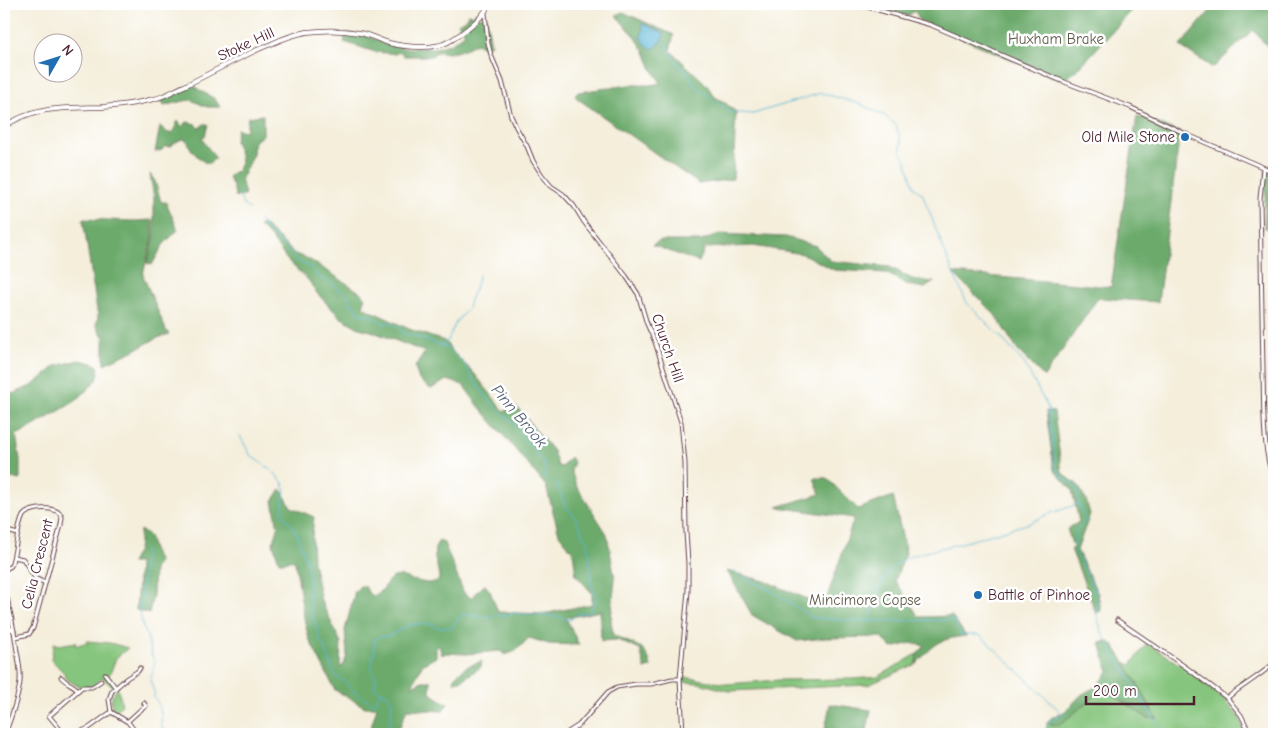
<svg xmlns="http://www.w3.org/2000/svg" width="1278" height="738" font-family="'Comic Neue',sans-serif">
<style>
.green{fill:#85c57d;stroke:#687254}
.forest{fill:#6caa6c;stroke:#5b644c}
.water{fill:#57b5d5;stroke:#506a80}
.lines{fill:none;stroke-linecap:round;stroke-linejoin:round}
.stream{stroke:#57b5d5;stroke-width:1}
.minor-casing{stroke:#643e45;stroke-width:5}
.tertiary-casing{stroke:#643e45;stroke-width:5.5}
.minor{stroke:#fff;stroke-width:3}
.tertiary{stroke:#fff;stroke-width:4}
.poi-dot{fill:#1f6fb2;stroke:#fff;stroke-width:2}
.labels{text-anchor:middle;dominant-baseline:central;stroke-width:5;stroke-linejoin:round;paint-order:stroke}
.park-label{font-size:15px;fill:#5f5948;stroke:#fff}
.street-label{font-size:15px;fill:#4a1f2b;stroke:#fff}
.poi-label{font-size:15px;fill:#4a1f2b;stroke:#fff;text-anchor:end}
.water-label{font-size:16px;font-style:italic;fill:#4f5b6f;stroke:#fff}
</style>
<rect width="100%" height="100%" fill="#fff"/>
<filter id="ink" filterUnits="userSpaceOnUse"><feTurbulence type="fractalNoise" baseFrequency=".02" numOctaves="2"/><feDisplacementMap in="SourceGraphic" scale="10" xChannelSelector="R" yChannelSelector="G"/><feConvolveMatrix kernelMatrix="1 2 1 2 8 2 1 2 1" color-interpolation-filters="sRGB"/></filter>
<filter id="wash" filterUnits="userSpaceOnUse"><feTurbulence type="fractalNoise" baseFrequency=".0096" numOctaves="4" result="noise"/><feDisplacementMap in="SourceGraphic" scale="20" xChannelSelector="R" yChannelSelector="G"/><feGaussianBlur stdDeviation="1.12" result="paint"/><feColorMatrix in="noise" values="0 0 0 0 0 0 0 0 0 0 0 0 0 0 0 0 0 1.4 0 .05"/><feComposite in="paint" operator="in"/></filter>
<g filter="url(#wash)">
<rect width="100%" height="100%" fill="#f4eedb"/>
<g class="green">
<path d="M87 641 110 643 128 648 116 658 110 674 108 676 116 686 113 688 103 678C99 680 94 686 89 687 80 689 69 682 64 676L65 674 51 659 54 643 59 645 76 642 75 646 84 643 87 644Z"/>
<path d="M1147 643 1185 668 1225 699 1240 719 1245 734H1046L1047 723 1058 726 1099 693 1112 694 1147 718H1157L1125 662 1131 665Z"/>
<path d="M917 654 916 664 868 685 729 691 699 683 683 682 684 677 727 684 779 680 852 679 878 677Z"/>
<path d="M118 688 122 705 115 712C108 703 111 695 118 688Z"/>
</g>
<g class="forest">
<path d="M859 4H1138L1078 69 1062 81 919 20 915 11 908 16Z"/>
<path d="M1216 4H1274V54L1253 30 1213 68 1180 46Z"/>
<path d="M479 12 480 17 486 16 491 44 485 48 477 43C470 47 457 53 448 53 441 53 439 49 432 56H404L401 52H398L396 54 375 52 344 42 346 33 361 34 388 44 403 48H435L450 44 465 34 462 28H461L458 23 468 18 467 17 468 14 472 15Z"/>
<path d="M623 12 674 35 670 50 706 84 715 97 724 102 736 112 733 179 699 184 578 99 575 96 578 92 629 85H650L661 83 652 69 645 52 634 35 616 16Z"/>
<path d="M194 84 198 89 215 99 220 107H207L191 100 184 101 164 106 161 100 164 97Z"/>
<path d="M263 115V135L254 142 253 154 243 175 241 181 245 194 243 196 236 197 232 184 228 177 232 173 237 171 241 162 239 151 235 141 237 129 246 131 248 117Z"/>
<path d="M1137 116 1180 132 1158 302 1098 298 1044 377 1018 351 995 315 953 273 1111 287Z"/>
<path d="M176 122H179L182 127 187 122 196 124 199 128 204 124H208L205 136 202 137C204 146 212 150 215 158L210 163H206C199 159 189 149 188 142L186 140 182 139C177 142 174 142 170 147L165 146 162 150 155 152 160 126 168 133H171L175 130Z"/>
<path d="M1266 171 1274 174V228H1264Z"/>
<path d="M150 174 155 181 161 202H166L178 230 163 245 152 265 147 263 154 238V198Z"/>
<path d="M83 219 134 221 152 220 153 237 143 274 144 278 166 330 169 334 155 339 133 351 104 364V338L96 325 98 317Z"/>
<path d="M262 223 295 254 307 258 363 294 365 299 363 307 409 329 435 338 442 340 446 342 450 349 474 373 504 411 516 406 553 451 558 466 562 467 570 457 574 462 571 470 576 485 607 534 615 579 611 620 613 635 642 648 649 659 651 667 645 669 640 650 617 640 601 641 600 611 566 618 579 645 549 644 529 638 516 651 505 655 500 651 466 654 446 653 442 655 439 646 436 647V657L422 665 412 686 422 681H431L430 693 448 704 442 711 407 709 397 734H369L377 707H365L335 690 309 639 305 623 295 562 291 559 285 562H279L273 543 278 528 273 501 281 489 291 507 314 517 312 537 313 561 321 601 341 643 340 668 344 664 347 655 345 630 355 591 360 586H365L369 594 374 596 383 589 389 580 394 577 401 576 412 580 427 583 436 582 439 579C439 566 429 552 439 541L444 543 464 593 471 598 478 590 485 585 490 591 498 612 543 614 592 604V593L576 575 573 552 559 534 546 486 477 404 463 385 447 380 431 389 419 380 415 367 425 352 371 331 359 328 340 317 327 304 315 291 309 281 287 260 273 240 259 226Z"/>
<path d="M719 234 786 237 816 246 831 261 890 267 912 279 934 282 925 288 908 285 886 273 834 270 803 254 753 246 705 248 699 262 652 245 660 241H701Z"/>
<path d="M79 360 93 363 98 366 99 374 97 380 76 401 27 430 16 435 20 459V480L7 477 4 485V395L15 393 33 385 56 366Z"/>
<path d="M1046 411 1054 412 1062 473 1078 485 1086 500 1090 514 1077 550 1098 594 1101 611 1096 613 1071 549 1073 547 1067 529 1079 522 1072 490 1054 470Z"/>
<path d="M814 478H827L858 509 893 496 906 553 895 580 919 617 952 616 966 636C938 639 935 644 916 664L917 654 925 646 912 643 892 648 881 637 825 638 797 641 752 615 727 571 765 581 824 606 854 518 777 507 820 494Z"/>
<path d="M140 530 149 536 154 553 159 562 154 569 153 595 149 614 136 610 139 563H131L138 550Z"/>
<path d="M1108 641 1114 646 1125 662 1157 719 1147 718 1112 694 1099 693 1058 726 1052 724 1047 723 1051 718 1064 712 1081 695 1097 686 1109 672 1100 643Z"/>
<path d="M482 661 481 667 460 681 454 682 455 676 466 667Z"/>
<path d="M830 704 871 710 866 734H824Z"/>
</g>
<path class="water" d="M642 23 664 33 662 41 653 49 646 45 641 37 643 31Z"/>
<g class="lines">
<g class="stream">
<path d="M662 41 666 45 679 65 688 73 694 85 730 112 753 114 821 93 860 104 885 116 896 125 901 141V152L906 160 914 188 922 193 953 273 967 303 999 335 1024 363 1048 408 1056 467 1063 478 1077 487 1079 504 1086 521 1076 532 1074 547 1097 595V616L1102 633 1164 734"/>
<path d="M239 194 243 205 249 209"/>
<path d="M258 220 291 253 297 261 312 268 317 276 330 282 349 297 350 299V304H354L360 314 370 315C374 319 379 320 384 324L387 322C396 326 398 324 403 334L412 335 448 348 465 364 474 381 490 401 514 424 523 439 543 462 545 468 544 471V478L556 483 562 497 564 504 575 517 581 529 582 535 589 542 587 547 589 550 591 582 593 590 596 599 590 612 577 614 573 618 569 620 560 617 513 613 508 615 481 617 463 614 455 622 452 628 446 627 439 628 432 624H418L409 625 387 637 382 636 375 639 374 649 375 654 373 656C372 665 370 672 377 680L374 687C378 691 386 692 390 698 394 705 389 726 388 734"/>
<path d="M442 346 447 342 456 322 468 308 470 300 475 289 479 275"/>
<path d="M240 436 251 456 272 470 283 483 285 490 282 513 297 533 299 543 303 550V554C313 569 307 591 310 608 312 619 319 630 320 641L323 644 334 673 337 677 346 683 350 689 374 704 376 703 378 696 382 692"/>
<path d="M145 550 140 613 143 627 147 636 152 656C157 663 153 672 150 680L155 695 153 696C161 704 162 716 161 726L164 730V734"/>
<path d="M734 572 775 593 813 618 860 621 954 620 961 635H980L1063 714 1047 723 1046 734"/>
<path d="M870 621 880 585 891 568 910 556 969 541 1030 523 1048 514 1079 504"/>
</g>
</g>
</g>
<g filter="url(#ink)">
<g class="lines">
<g class="minor-casing">
<g id="minor">
<path d="M857 4 931 25 1062 81 1130 107 1190 136 1274 172"/>
<path d="M485 13 488 43 491 55 502 81 511 116 516 127 527 146 533 161 542 175 551 186 563 194 574 206 584 222 626 276 638 294 647 324 655 342 681 422 685 463 686 532 688 563V591L680 679 683 734"/>
<path d="M1263 168 1260 199C1261 256 1262 314 1263 371 1264 405 1262 450 1274 481"/>
<path d="M7 531 18 534"/>
<path d="M14 557 23 559 35 578 45 583"/>
<path d="M4 570 11 566C16 552 17 527 23 516 29 507 59 505 62 517 62 519 61 522 61 525L33 628 29 634 16 637"/>
<path d="M4 587C10 608 14 629 17 651 19 661 21 672 20 682 18 700 11 717 5 734"/>
<path d="M1117 620 1187 668 1227 698 1241 715 1246 725 1249 734"/>
<path d="M4 624 14 631"/>
<path d="M105 674 116 688"/>
<path d="M61 677C66 683 74 685 78 690"/>
<path d="M1227 698C1242 686 1260 676 1274 663"/>
<path d="M111 712 109 699 112 691 127 678 138 671 140 668"/>
<path d="M111 712 128 722 137 734"/>
<path d="M128 721 139 711 146 706 144 703"/>
<path d="M64 734 49 716 82 687H92L101 681"/>
<path d="M75 734 89 728 111 712"/>
<path d="M565 734 579 725 608 692 617 687 636 684H651L672 679H680"/>
</g>
</g>
<g class="tertiary-casing">
<path id="tertiary" d="M4 127C32 106 69 108 102 107 119 106 138 103 154 99 164 97 173 91 182 87 212 73 240 56 271 44 282 39 295 34 307 32 323 30 344 30 360 33 370 35 379 40 389 43 404 47 434 50 448 42 457 37 465 31 473 24 481 17 484 14 489 4"/>
</g>
<use href="#minor" class="minor"/>
<use href="#tertiary" class="tertiary"/>
</g>
</g>
<g class="poi-dot">
<circle cx="1185" cy="137" r="5"/>
<circle cx="978" cy="595" r="5"/>
</g>
<g class="labels">
<g class="park-label">
<text x="1056" y="39">Huxham Brake</text>
<text x="865" y="600">Mincimore Copse</text>
</g>
<g class="street-label">
<text transform="translate(246 44) rotate(-25)">Stoke Hill</text>
<text transform="translate(668 348) rotate(71)">Church Hill</text>
<text transform="translate(37 564) rotate(-76)">Celia Crescent</text>
</g>
<g class="poi-label">
<text x="1175" y="137">Old Mile Stone</text>
<text x="988" y="595" text-anchor="start">Battle of Pinhoe</text>
</g>
<g class="water-label">
<text transform="translate(519 416) rotate(50)">Pinn Brook</text>
</g>
</g>
<rect width="1278" height="738" fill="none" stroke="#fff" stroke-width="20"/>
<g transform="translate(58 58) rotate(51)"><circle r="24" fill="#ffffff" stroke="#b7a5aa"/>
<path d="M0-4L9 19L0 12L-9 19Z" fill="#1f6fb2"/>
<text y="-8" font-size="14" font-weight="bold" text-anchor="middle" fill="#4a1f2b">N</text>
</g>
<path d="M1086 696v8h108v-8" fill="none" stroke="#4a1f2b" stroke-width="2.5"/>
<text x="1093" y="696" font-size="15" fill="#4a1f2b" stroke="#ffffff" stroke-width="4" paint-order="stroke">200 m</text>
</svg>
